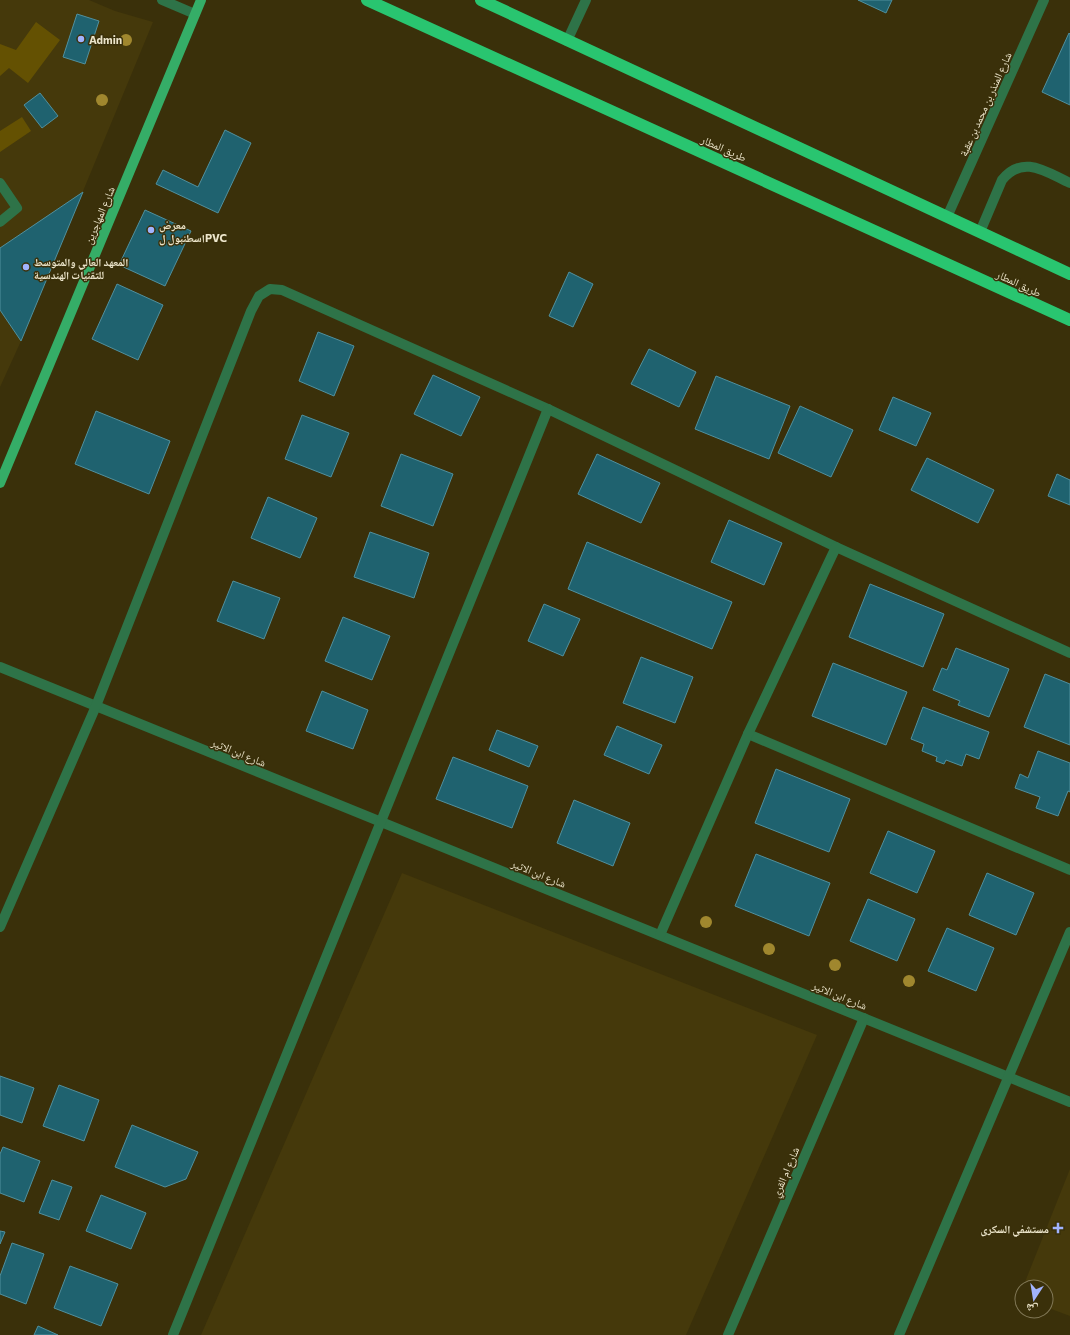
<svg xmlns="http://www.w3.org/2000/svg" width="1070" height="1335" font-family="Commissioner,'Noto Naskh Arabic',sans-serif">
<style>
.built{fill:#45390b}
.green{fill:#645102}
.building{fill:#1f626f;stroke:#50909e}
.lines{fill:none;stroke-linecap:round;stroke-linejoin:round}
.minor{stroke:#2e7348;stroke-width:10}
.major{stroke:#35ad67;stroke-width:10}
.highway{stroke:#29c570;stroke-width:12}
.tree{fill:#a0872e}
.poi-dot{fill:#a1b3fd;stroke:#3a300a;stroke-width:1.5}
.labels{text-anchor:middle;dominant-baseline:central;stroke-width:3;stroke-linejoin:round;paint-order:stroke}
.poi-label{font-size:11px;font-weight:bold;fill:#ece5cb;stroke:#3a300a;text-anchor:start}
.street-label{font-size:11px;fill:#ece5cb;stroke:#3a300a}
</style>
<rect width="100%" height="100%" fill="#3a300a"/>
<g class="built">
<path d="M0 0H89L115 11 153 22 21 341 0 387Z"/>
<path d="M402 873 817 1035 686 1335H201Z"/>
<path d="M1070 1169V1316L1046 1307V1287H1023Z"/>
</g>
<g class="green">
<path d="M36 22 60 40 28 83 9 68 0 76V44L16 50Z"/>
<path d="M22 117 31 131 0 152V131Z"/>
</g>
<g class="building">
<path d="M858 0H892L886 13Z"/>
<path d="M77 14 99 21 85 64 63 57Z"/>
<path d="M1069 33 1070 34V105L1042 92Z"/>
<path d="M40 93 58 116 42 128 24 105Z"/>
<path d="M225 130 251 143 218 213 156 184 163 170 198 187Z"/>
<path d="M83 192 21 341 0 310V248Z"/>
<path d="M145 210 191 231 165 286 119 265Z"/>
<path d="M569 272 593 284 573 327 549 316Z"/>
<path d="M117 284 163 305 138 360 92 339Z"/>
<path d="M318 332 354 346 334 396 299 381Z"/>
<path d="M649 349 696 372 679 407 631 384Z"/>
<path d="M433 375 480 397 461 436 414 414Z"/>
<path d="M716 376 790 406 769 459 695 429Z"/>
<path d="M893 397 931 413 916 446 879 430Z"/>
<path d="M800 406 853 430 831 477 778 453Z"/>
<path d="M96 411 170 441 149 494 75 464Z"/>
<path d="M302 415 349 433 331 477 285 459Z"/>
<path d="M401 454 453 474 433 526 381 506Z"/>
<path d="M597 454 660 483 641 523 578 494Z"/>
<path d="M927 458 994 490 978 523 911 490Z"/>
<path d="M1057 474 1070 480V505L1048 496Z"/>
<path d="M268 497 317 518 300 558 251 538Z"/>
<path d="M729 520 782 543 764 585 711 562Z"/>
<path d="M370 532 429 553 414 598 354 577Z"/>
<path d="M587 542 732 602 712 649 568 589Z"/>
<path d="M233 581 280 598 264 639 217 621Z"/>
<path d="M870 584 944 614 923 667 849 637Z"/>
<path d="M544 604 580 619 563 656 528 641Z"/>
<path d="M343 617 390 636 372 680 325 661Z"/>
<path d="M956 648 1009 669 989 717 958 705 960 701 933 690 942 668 947 670Z"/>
<path d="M641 657 693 677 675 723 623 703Z"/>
<path d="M833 663 907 692 886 745 812 716Z"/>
<path d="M1045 674 1070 684V745L1024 727Z"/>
<path d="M322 691 368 710 353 749 306 731Z"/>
<path d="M923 707 989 732 979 759 966 754 962 766 946 760 944 764 936 761 937 757 922 751 924 744 911 739Z"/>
<path d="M617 726 662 745 649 774 604 755Z"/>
<path d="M497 730 538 746 529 767 489 750Z"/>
<path d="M1038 751 1070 763V792L1068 791 1058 816 1036 808 1040 797 1015 788 1020 774 1028 778Z"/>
<path d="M453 757 528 786 512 828 436 799Z"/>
<path d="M776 769 850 799 829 852 755 823Z"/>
<path d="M574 800 630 823 613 866 557 843Z"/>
<path d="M888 831 935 851 917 893 870 873Z"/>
<path d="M756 854 830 883 809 936 735 906Z"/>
<path d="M987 873 1034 893 1016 935 969 915Z"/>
<path d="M868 899 915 919 897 961 850 941Z"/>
<path d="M947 928 994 948 976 991 928 971Z"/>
<path d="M0 1076 34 1088 22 1123 0 1115Z"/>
<path d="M59 1085 99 1100 84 1141 43 1126Z"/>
<path d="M132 1125 198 1152 186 1179 165 1187 115 1167Z"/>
<path d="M3 1147 40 1161 24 1202 0 1193V1154Z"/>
<path d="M52 1180 72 1187 59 1220 39 1213Z"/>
<path d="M101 1195 146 1213 131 1249 86 1231Z"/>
<path d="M0 1231 5 1232 0 1244Z"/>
<path d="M12 1243 44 1254 26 1304 0 1294V1276Z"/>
<path d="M70 1266 118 1284 101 1326 54 1308Z"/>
<path d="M38 1326 58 1335H34Z"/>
</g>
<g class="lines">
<g class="minor">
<path d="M162 0 195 14"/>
<path d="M567 41 586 0"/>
<path d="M0 183 17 208 0 222"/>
<path d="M947 217 1044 0"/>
<path d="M980 232 1002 180C1023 154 1046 172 1070 183"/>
<path d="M0 667 1070 1102"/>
<path d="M748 734 1070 870"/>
<path d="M0 927 96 706 251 311 259 296 270 289 282 290 548 409 836 547"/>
<path d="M660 935 748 734 836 547 1070 653"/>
<path d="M173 1335 548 409"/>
<path d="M728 1335 864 1018"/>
<path d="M899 1335 1070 932"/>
</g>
<path class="major" d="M0 483 201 0"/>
<g class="highway">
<path d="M367 0 1070 320"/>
<path d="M481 0 1070 274"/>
</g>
</g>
<g class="tree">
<circle cx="126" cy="40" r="6"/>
<circle cx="102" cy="100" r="6"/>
<circle cx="706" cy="922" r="6"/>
<circle cx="769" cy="949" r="6"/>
<circle cx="835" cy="965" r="6"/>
<circle cx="909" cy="981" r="6"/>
</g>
<g class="poi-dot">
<circle cx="81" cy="39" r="4"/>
<circle cx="151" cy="230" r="4"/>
<circle cx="26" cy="267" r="4"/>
<path d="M1056 1222h4v4h4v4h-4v4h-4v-4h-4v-4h4z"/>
</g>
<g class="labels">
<g class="poi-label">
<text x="89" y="39">Admin</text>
<text x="159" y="224">معرض<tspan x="159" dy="13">اسطنبول لPVC</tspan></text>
<text x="34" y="261">المعهد العالي والمتوسط<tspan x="34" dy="13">للتقنيات الهندسية</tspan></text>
<text x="1049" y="1228" text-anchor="end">مستشفي السكرى</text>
</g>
<g class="street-label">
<text transform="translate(985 104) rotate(-66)">شارع المنذر بن محمد بن عقبة</text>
<text transform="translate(724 148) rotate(24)">طريق المطار</text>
<text transform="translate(99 215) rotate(-67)">شارع المهاجرين</text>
<text transform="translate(1019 283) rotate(25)">طريق المطار</text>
<text transform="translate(239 752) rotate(22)">شارع ابن الاثير</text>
<text transform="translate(539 873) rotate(22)">شارع ابن الاثير</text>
<text transform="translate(840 995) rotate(22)">شارع ابن الاثير</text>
<text transform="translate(785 1172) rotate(-67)">شارع ام القري</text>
</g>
</g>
<g transform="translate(1034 1299) rotate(192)"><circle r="19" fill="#3a300a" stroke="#817857"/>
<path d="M0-3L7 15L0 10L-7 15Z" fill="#a1b3fd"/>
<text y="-6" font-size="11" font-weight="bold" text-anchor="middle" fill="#ece5cb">ش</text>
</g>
</svg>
